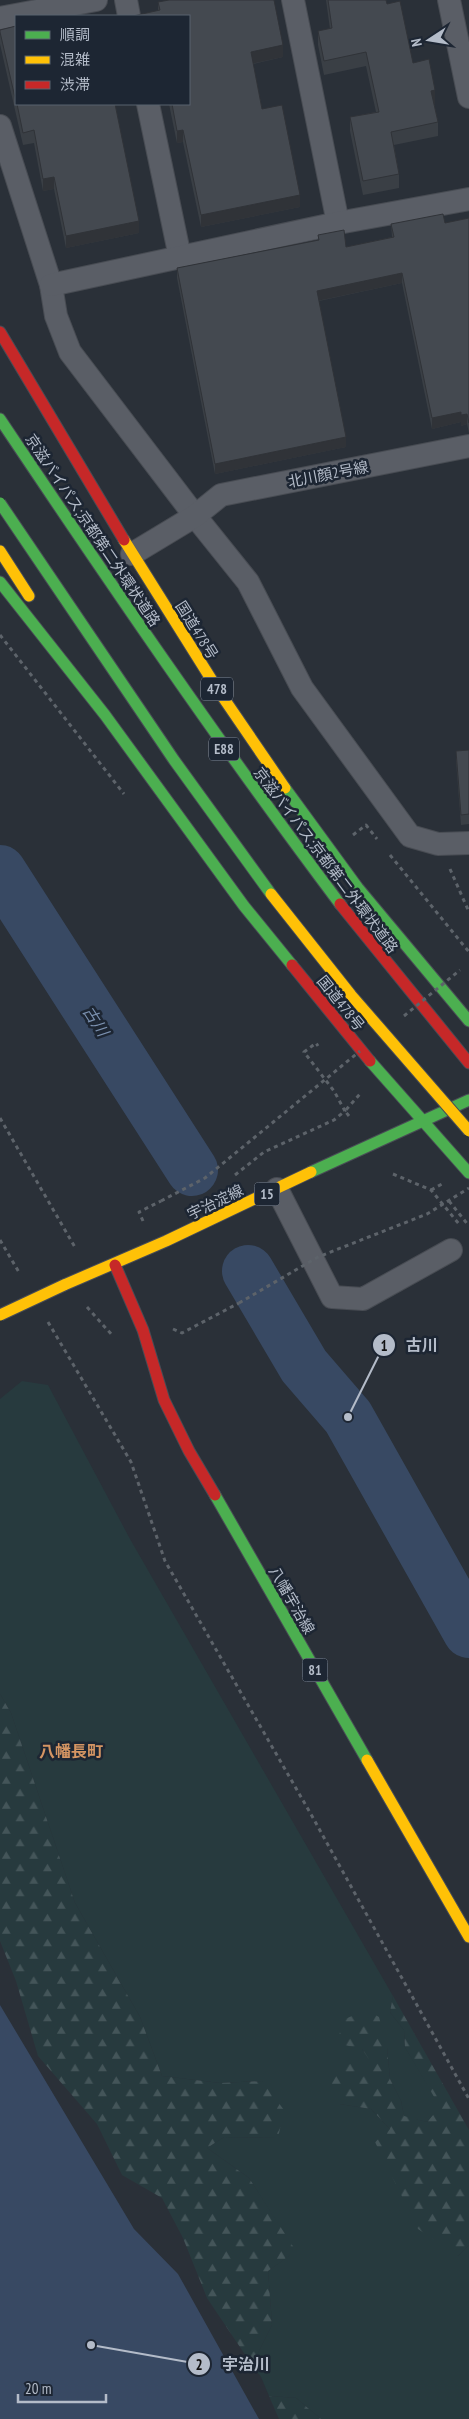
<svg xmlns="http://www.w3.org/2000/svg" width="469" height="2419" font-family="'PT Sans Narrow','Noto Sans JP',sans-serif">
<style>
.green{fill:#273a3e}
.forest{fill:url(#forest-firs)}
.water{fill:#384963}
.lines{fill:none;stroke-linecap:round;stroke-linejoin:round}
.river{stroke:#384963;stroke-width:52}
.street-casing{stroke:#484c53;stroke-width:24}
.fast-casing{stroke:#484c55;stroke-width:13}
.slow-casing{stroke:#484c55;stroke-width:13}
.jam-casing{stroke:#484c55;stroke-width:13}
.path{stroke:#5d636a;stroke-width:3;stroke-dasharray:4 4;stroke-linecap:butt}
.street{stroke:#5a5e66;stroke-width:22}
.fast{stroke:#4caf50;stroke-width:11}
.slow{stroke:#ffc107;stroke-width:11}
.jam{stroke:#c62828;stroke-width:11}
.fast-bridge-casing{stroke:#484c55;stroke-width:13;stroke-linecap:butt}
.slow-bridge-casing{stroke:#484c55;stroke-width:13;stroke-linecap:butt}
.path-bridge{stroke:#5d636a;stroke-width:3;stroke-dasharray:4 4;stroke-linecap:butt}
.fast-bridge{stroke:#4caf50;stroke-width:11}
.slow-bridge{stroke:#ffc107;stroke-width:11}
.wall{fill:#3a3f45}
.shaded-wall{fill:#303338}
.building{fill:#444950;stroke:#303338}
.labels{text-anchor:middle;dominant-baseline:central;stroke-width:5;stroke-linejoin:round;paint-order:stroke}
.shield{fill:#1d2633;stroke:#878f9c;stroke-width:1}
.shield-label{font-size:14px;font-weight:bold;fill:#b4bcc9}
.street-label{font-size:15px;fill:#b4bcc9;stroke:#1d2633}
.water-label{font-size:16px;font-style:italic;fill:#7c92b1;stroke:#1d2633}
.neighbourhood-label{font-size:16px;font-weight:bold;fill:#d59563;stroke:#1d2633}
.leader{fill:none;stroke:#b4bcc9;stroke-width:2}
.callout-dot{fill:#b4bcc9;stroke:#1d2633;stroke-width:2}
.mark-label{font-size:15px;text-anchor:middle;font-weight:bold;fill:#111}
.callout-label{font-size:16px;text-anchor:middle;font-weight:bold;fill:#b4bcc9;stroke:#1d2633;stroke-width:5;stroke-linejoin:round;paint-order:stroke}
</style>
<defs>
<pattern id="forest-firs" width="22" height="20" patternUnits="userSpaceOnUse" patternTransform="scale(1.25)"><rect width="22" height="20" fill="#273a3e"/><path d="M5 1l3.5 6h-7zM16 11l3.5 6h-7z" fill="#445559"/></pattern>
</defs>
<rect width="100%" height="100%" fill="#2a3038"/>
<path class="green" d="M22 1381 48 1385 130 1539 393 1996 390 2012 404 2030 405 2047 441 2107 427 2122 404 2117 401 2101 390 2079 387 2048 362 2049 371 2061 340 2104 371 2109 390 2129 458 2256 469 2245V2419H321L296 2398 269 2396 261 2377 252 2365 272 2325 268 2271 295 2251 249 2178 207 2148 224 2137 278 2138 262 2081 220 2083 162 2076 140 2017 75 1903 11 1713 0 1694V1399Z"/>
<g class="forest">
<path d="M0 1694 11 1713 75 1903 140 2017 162 2076 220 2083 262 2081 284 2110 278 2138 224 2137 207 2148 249 2178 296 2251 268 2271 272 2325 252 2365 207 2298 183 2238 162 2198 122 2175 97 2124 38 2056 16 1981 0 1941Z"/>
<path d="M393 1996 469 2130V2245L458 2256 418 2229 375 2142 390 2129 371 2109 340 2104 328 2082 343 2065 370 2061 362 2049 336 2043 345 2019 366 2010 379 2017 387 2048 390 2079 401 2101 404 2116 427 2122 440 2107 405 2047 404 2030 390 2012Z"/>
<path d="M269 2396 296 2398 321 2419H279Z"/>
</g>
<path class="water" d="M0 2005 134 2229 178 2274 259 2419H0Z"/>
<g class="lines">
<g class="river">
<path d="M0 871 192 1170"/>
<path d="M248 1271 304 1366 348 1417 469 1632"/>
</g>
<g class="street-casing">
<g id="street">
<path d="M126 0 129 16"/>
<path d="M293 0 338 223"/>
<path d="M449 0 469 97"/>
<path d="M0 18 96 0"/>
<path d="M148 104 180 257"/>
<path d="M0 126 51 285 56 316 70 352 195 516 248 582 302 688 410 836 438 844 469 843"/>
<path d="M51 285 338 223 469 199"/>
<path d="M132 554 195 516 221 495 469 446"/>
<path d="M277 1189 332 1297 363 1299 451 1250"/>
</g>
</g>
<g class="fast-casing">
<g id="fast">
<path d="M0 419C110 583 221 746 340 904"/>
<path d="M0 582 105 715 244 906 292 965"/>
<path d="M285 788 358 888 469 1021"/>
<path d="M370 1061 469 1173"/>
<path d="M311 1172 469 1100"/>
<path d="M215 1495 367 1760"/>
</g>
</g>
<g class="slow-casing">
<g id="slow">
<path d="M124 540 218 690 285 788"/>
<path d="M0 551 29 596"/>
<path d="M64 1285 166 1241 311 1172"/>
<path d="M367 1760 469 1937"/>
</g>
</g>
<g class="jam-casing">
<g id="jam">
<path d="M0 332 124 540"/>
<path d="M340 904 469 1063"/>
<path d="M292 965 370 1061"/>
<path d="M115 1265 143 1330 164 1400 189 1451 215 1495"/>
</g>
</g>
<g class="path">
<path d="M0 635 124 794"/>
<path d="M353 835 366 825 377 839"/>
<path d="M390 855 469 952"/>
<path d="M450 869 469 912"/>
<path d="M349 1116 345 1111 360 1094"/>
<path d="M0 1118 76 1249"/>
<path d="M393 1174 431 1190 459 1224"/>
<path d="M235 1175 264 1152 334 1120 345 1111 334 1091 304 1052 316 1043 318 1046"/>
<path d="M431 1190 442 1184"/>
<path d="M449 1201 469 1226"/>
<path d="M143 1221 139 1212 161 1201"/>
<path d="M0 1240 20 1274"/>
<path d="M87 1307 112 1335"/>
<path d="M48 1322 131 1462 165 1561 312 1816 469 2099"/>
<path d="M173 1329 182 1333 239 1303"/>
</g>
<use href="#street" class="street"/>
<use href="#fast" class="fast"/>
<use href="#slow" class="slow"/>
<use href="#jam" class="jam"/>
<g class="fast-bridge-casing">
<path id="fast-bridge" d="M0 503 174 760 271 894"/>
</g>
<g class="slow-bridge-casing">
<g id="slow-bridge">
<path d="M271 894 351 995 469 1131"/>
<path d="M0 1315 64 1285"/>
</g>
</g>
<g class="path-bridge">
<path d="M404 1016 460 970"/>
<path d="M161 1201 205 1178 360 1051"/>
<path d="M239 1303 318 1257 427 1214 469 1188"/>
</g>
<use href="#fast-bridge" class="fast-bridge"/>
<use href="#slow-bridge" class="slow-bridge"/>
</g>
<g class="wall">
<path d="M326 0H386L387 4 413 63 435 104H434L438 122V136L394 145 399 174V188L363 195 350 131V117L376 112 366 66 324 75 318 45V31L330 29Z"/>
<path d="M158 2 283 57 253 64 262 109 300 207 201 227 183 142 177 143 169 104H189L158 10Z"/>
<path d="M16 26V104H115L139 233 66 248 54 189 43 191 34 143 23 145 0 44V30Z"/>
<path d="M469 218V433L467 424 461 426V422L432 429 402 283 319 301 346 447 215 474 177 278V268L318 240V235L346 247 392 237 391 224 445 223Z"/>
<path d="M469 750V824L461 825 456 761V751Z"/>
</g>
<g class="shaded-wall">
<path d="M283 45V57L251 64V52Z"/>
<path d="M435 90V104L431 105V91Z"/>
<path d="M183 130V142L177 143V131Z"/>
<path d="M54 177V189L43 191V179Z"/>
<path d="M300 195V207L201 227V215Z"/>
<path d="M139 221V233L66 248V236Z"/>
<path d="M402 273V283L317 301V291Z"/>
<path d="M461 412V422L432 429V418Z"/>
<path d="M467 414V424L461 426V415Z"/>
<path d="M346 437V447L215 474V464Z"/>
</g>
<g class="building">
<path d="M169 0H274L283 45 251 52 262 109 282 105 300 195 201 215 183 130 177 131 172 104H189V16H133L160 10 158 2Z"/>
<path d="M328 0H386L387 4 400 1 413 63 429 59 435 90 431 91 438 122 391 132 399 174 363 181 350 117 379 112 366 52 324 61 318 31 332 28Z"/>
<path d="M16 26V102L0 32V30Z"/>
<path d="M17 104H115L139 221 66 236 54 177 43 179 34 130 23 133Z"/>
<path d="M443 214 445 223 469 218V423L467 414 461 415V412L432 418 402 273 317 291 346 437 215 464 177 268 319 240 318 235 344 230 346 247 394 237 391 224Z"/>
<path d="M469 750V814L461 815 456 751Z"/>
</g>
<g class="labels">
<g class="shield">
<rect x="201" y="677.5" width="32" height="23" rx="4"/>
<rect x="209" y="737.5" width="30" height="23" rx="4"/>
<rect x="254.5" y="1182.5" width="25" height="23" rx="4"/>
<rect x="302.5" y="1658.5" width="25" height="23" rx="4"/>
</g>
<g class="shield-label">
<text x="217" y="689">478</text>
<text x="224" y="749">E88</text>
<text x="267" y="1194">15</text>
<text x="315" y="1670">81</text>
</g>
<g class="street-label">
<text transform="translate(328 474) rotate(-11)">北川顔2号線</text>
<text transform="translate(93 530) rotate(56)">京滋バイパス;京都第二外環状道路</text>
<text transform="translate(197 630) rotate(58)">国道478号</text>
<text transform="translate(326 860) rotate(53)">京滋バイパス;京都第二外環状道路</text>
<text transform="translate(341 1003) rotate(51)">国道478号</text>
<text transform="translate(215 1202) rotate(-26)">宇治淀線</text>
<text transform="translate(292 1600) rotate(60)">八幡宇治線</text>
</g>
<g class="water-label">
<text transform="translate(96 1021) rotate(57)">古川</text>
</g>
<g class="neighbourhood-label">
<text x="71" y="1751">八幡長町</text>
</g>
</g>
<path class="leader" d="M348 1417L384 1345M91 2345L199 2364"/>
<g class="callout-dot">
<circle cx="348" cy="1417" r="5"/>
<circle cx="91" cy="2345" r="5"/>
<circle cx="384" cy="1345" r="12"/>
<circle cx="199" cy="2364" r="12"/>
</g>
<g class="mark-label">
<text x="384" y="1351">1</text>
<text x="199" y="2370">2</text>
</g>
<g class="callout-label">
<text x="422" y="1351">古川</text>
<text x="246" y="2370">宇治川</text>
</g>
<rect x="15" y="15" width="175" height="90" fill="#1d2633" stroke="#59626f"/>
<rect x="25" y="31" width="25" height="8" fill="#4caf50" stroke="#59626f"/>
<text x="60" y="40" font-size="15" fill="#b4bcc9">順調</text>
<rect x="25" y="56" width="25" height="8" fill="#ffc107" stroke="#59626f"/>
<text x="60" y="65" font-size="15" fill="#b4bcc9">混雑</text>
<rect x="25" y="81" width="25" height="8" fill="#c62828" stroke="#59626f"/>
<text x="60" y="90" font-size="15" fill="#b4bcc9">渋滞</text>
<g transform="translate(429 40) rotate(258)" stroke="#1d2633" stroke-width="4" paint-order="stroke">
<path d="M0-4L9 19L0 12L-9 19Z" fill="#b4bcc9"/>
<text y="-8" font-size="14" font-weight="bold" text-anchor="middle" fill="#b4bcc9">N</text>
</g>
<path d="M18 2394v8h88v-8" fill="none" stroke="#b4bcc9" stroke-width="2.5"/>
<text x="25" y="2394" font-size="15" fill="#b4bcc9" stroke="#1d2633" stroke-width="4" paint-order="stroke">20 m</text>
</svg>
